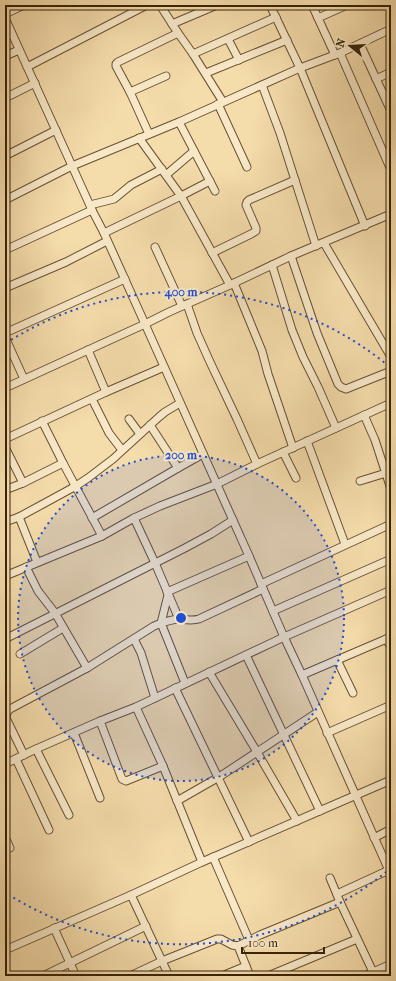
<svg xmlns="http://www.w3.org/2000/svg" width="396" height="981" font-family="'IM FELL French Canon',serif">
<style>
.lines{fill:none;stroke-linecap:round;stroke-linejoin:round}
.minor-casing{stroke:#675131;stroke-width:9}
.minor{stroke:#f8e8c8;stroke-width:7}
.ring{fill:none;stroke:#1d4ed8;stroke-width:2;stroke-dasharray:2 4}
.centre{fill:#1d4ed8;stroke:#f8e8c8;stroke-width:2}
.ring-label{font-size:12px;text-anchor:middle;font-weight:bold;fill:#1d4ed8;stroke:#f8e8c8;stroke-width:4;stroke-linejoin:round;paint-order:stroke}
</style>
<rect width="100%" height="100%" fill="#f5dcab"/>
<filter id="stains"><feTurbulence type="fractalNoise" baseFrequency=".005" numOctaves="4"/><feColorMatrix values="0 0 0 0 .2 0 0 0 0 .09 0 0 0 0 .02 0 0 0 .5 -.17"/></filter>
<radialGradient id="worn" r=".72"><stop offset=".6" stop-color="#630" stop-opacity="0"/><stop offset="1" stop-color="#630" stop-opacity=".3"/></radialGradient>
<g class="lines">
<g class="minor-casing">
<g id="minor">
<path d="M160 5 178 33 193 54 223 102"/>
<path d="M270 5 300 68 365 226"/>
<path d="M312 5 335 55"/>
<path d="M5 14 24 5"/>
<path d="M5 18 92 210 104 233 145 324 249 556 284 637 302 675 391 875"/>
<path d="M318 18 347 5"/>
<path d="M172 24 217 5"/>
<path d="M228 39 239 60"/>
<path d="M360 44 391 111"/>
<path d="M340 53 391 170"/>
<path d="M193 54 276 17"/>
<path d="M5 56 19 50"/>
<path d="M27 67 147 5"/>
<path d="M206 73 287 40"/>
<path d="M376 79 391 72"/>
<path d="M262 85 280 133 316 246"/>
<path d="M130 92 166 76"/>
<path d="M5 98 35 83"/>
<path d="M218 104 247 167"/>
<path d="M179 122 215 191"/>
<path d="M149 134 130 92 116 66V64L118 62 178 33"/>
<path d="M139 138 181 196 230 285"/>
<path d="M5 156 56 130"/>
<path d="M166 175 194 151"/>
<path d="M5 200 72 166 179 122 300 68 340 53 391 29"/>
<path d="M90 205 114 199 131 185 162 169"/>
<path d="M104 233 181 196 210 181"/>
<path d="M324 243 391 357"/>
<path d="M155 247 182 306"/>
<path d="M5 250 92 210"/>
<path d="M212 253 251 234 256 231V228L246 205 247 202 249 200 295 180"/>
<path d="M291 256 317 333 338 384 341 387 346 389 391 371"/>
<path d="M272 265 292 330 303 357 318 387 336 428"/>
<path d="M234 283 262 351 268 374 293 448"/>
<path d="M5 288 66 262 107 241"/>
<path d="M187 304 197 333 210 362 237 419 257 464"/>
<path d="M5 333 125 279"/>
<path d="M5 337 24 379"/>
<path d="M88 350 106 392"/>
<path d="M5 388 145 324 169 312 230 285 291 256 391 214"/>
<path d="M92 399 109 433 122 450"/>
<path d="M364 415 375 440 391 489"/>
<path d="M129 419 140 434"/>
<path d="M42 421 63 463 102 536"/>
<path d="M150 425 178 468"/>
<path d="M5 439 106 392 164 367"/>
<path d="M307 441 345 544"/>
<path d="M5 447 23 483"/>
<path d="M283 452 296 478"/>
<path d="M360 481 386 473"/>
<path d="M5 490 23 483 63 463"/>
<path d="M19 517 37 562"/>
<path d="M92 518 178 468 203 454"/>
<path d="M134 518 155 563 179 619"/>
<path d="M5 522 19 517 43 504 76 486 88 478 113 459 159 417 165 412 180 403"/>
<path d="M26 567 38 591 55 613 87 668"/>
<path d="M5 576 102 536 134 518 160 506 217 484 257 464 391 403"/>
<path d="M261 584 391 524"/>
<path d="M167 592 249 556"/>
<path d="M168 595 161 623 185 683"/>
<path d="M273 611 391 559"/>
<path d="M5 639 185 548 211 534 233 520"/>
<path d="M134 639 141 653 155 698"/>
<path d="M386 639 391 647"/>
<path d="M20 654 63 628"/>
<path d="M246 655 320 811"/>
<path d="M337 660 353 693"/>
<path d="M209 672 257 752 297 821"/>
<path d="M302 675 391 637"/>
<path d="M175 688 249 842"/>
<path d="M136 707 163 766 202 862"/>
<path d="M100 721 122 779 126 781 163 766"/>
<path d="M74 733 100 798"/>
<path d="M327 733 391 705"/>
<path d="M36 749 69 815"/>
<path d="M24 755 6 718 7 712 10 709 87 668 154 626C162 623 171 619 180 619 187 620 192 621 199 619L263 589"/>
<path d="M16 759 49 830"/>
<path d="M5 764 36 749 100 721 136 707 284 637 391 590"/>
<path d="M177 801 219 777 318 712"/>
<path d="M5 837 10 848"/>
<path d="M374 838 391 829"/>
<path d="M213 857 249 940"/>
<path d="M330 878 340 902 373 972"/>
<path d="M337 894 389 870"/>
<path d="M131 895 169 976"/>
<path d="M54 928 76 976"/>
<path d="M238 946 250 976"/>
<path d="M5 950 131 895 202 862 391 780"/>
<path d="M43 976 146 926"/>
<path d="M130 976 162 961 217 939H221L232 945 238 946 260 935 340 902"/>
<path d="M222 976 246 966"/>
<path d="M268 976 357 939"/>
<path d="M364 976 391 964"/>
</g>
</g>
<use href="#minor" class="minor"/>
</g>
<circle cx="181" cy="618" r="163" fill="#1d4ed8" fill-opacity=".12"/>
<g class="ring">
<circle cx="181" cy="618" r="163"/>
<path d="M391 868A326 326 0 0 1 6 893M6 343A326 326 0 0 1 391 368"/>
</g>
<circle cx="181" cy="618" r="6" class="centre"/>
<g class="ring-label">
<text x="181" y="296">400 m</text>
<text x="181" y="459">200 m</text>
</g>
<rect width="396" height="981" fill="none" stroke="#f5dcab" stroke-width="20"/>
<rect x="6" y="6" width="384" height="969" fill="none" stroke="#382308" stroke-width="2"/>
<rect x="10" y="10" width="376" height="961" fill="none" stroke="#382308"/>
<g transform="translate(350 46) rotate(288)" stroke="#f8e8c8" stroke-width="3" paint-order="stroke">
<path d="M0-3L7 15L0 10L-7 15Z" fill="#382308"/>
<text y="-6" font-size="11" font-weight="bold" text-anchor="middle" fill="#382308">N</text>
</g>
<path d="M242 947v6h82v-6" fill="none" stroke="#382308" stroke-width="2"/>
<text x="248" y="947" font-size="12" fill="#382308" stroke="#f8e8c8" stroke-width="3" paint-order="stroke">100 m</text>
<rect width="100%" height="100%" filter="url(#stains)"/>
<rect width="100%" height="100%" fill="url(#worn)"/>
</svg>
